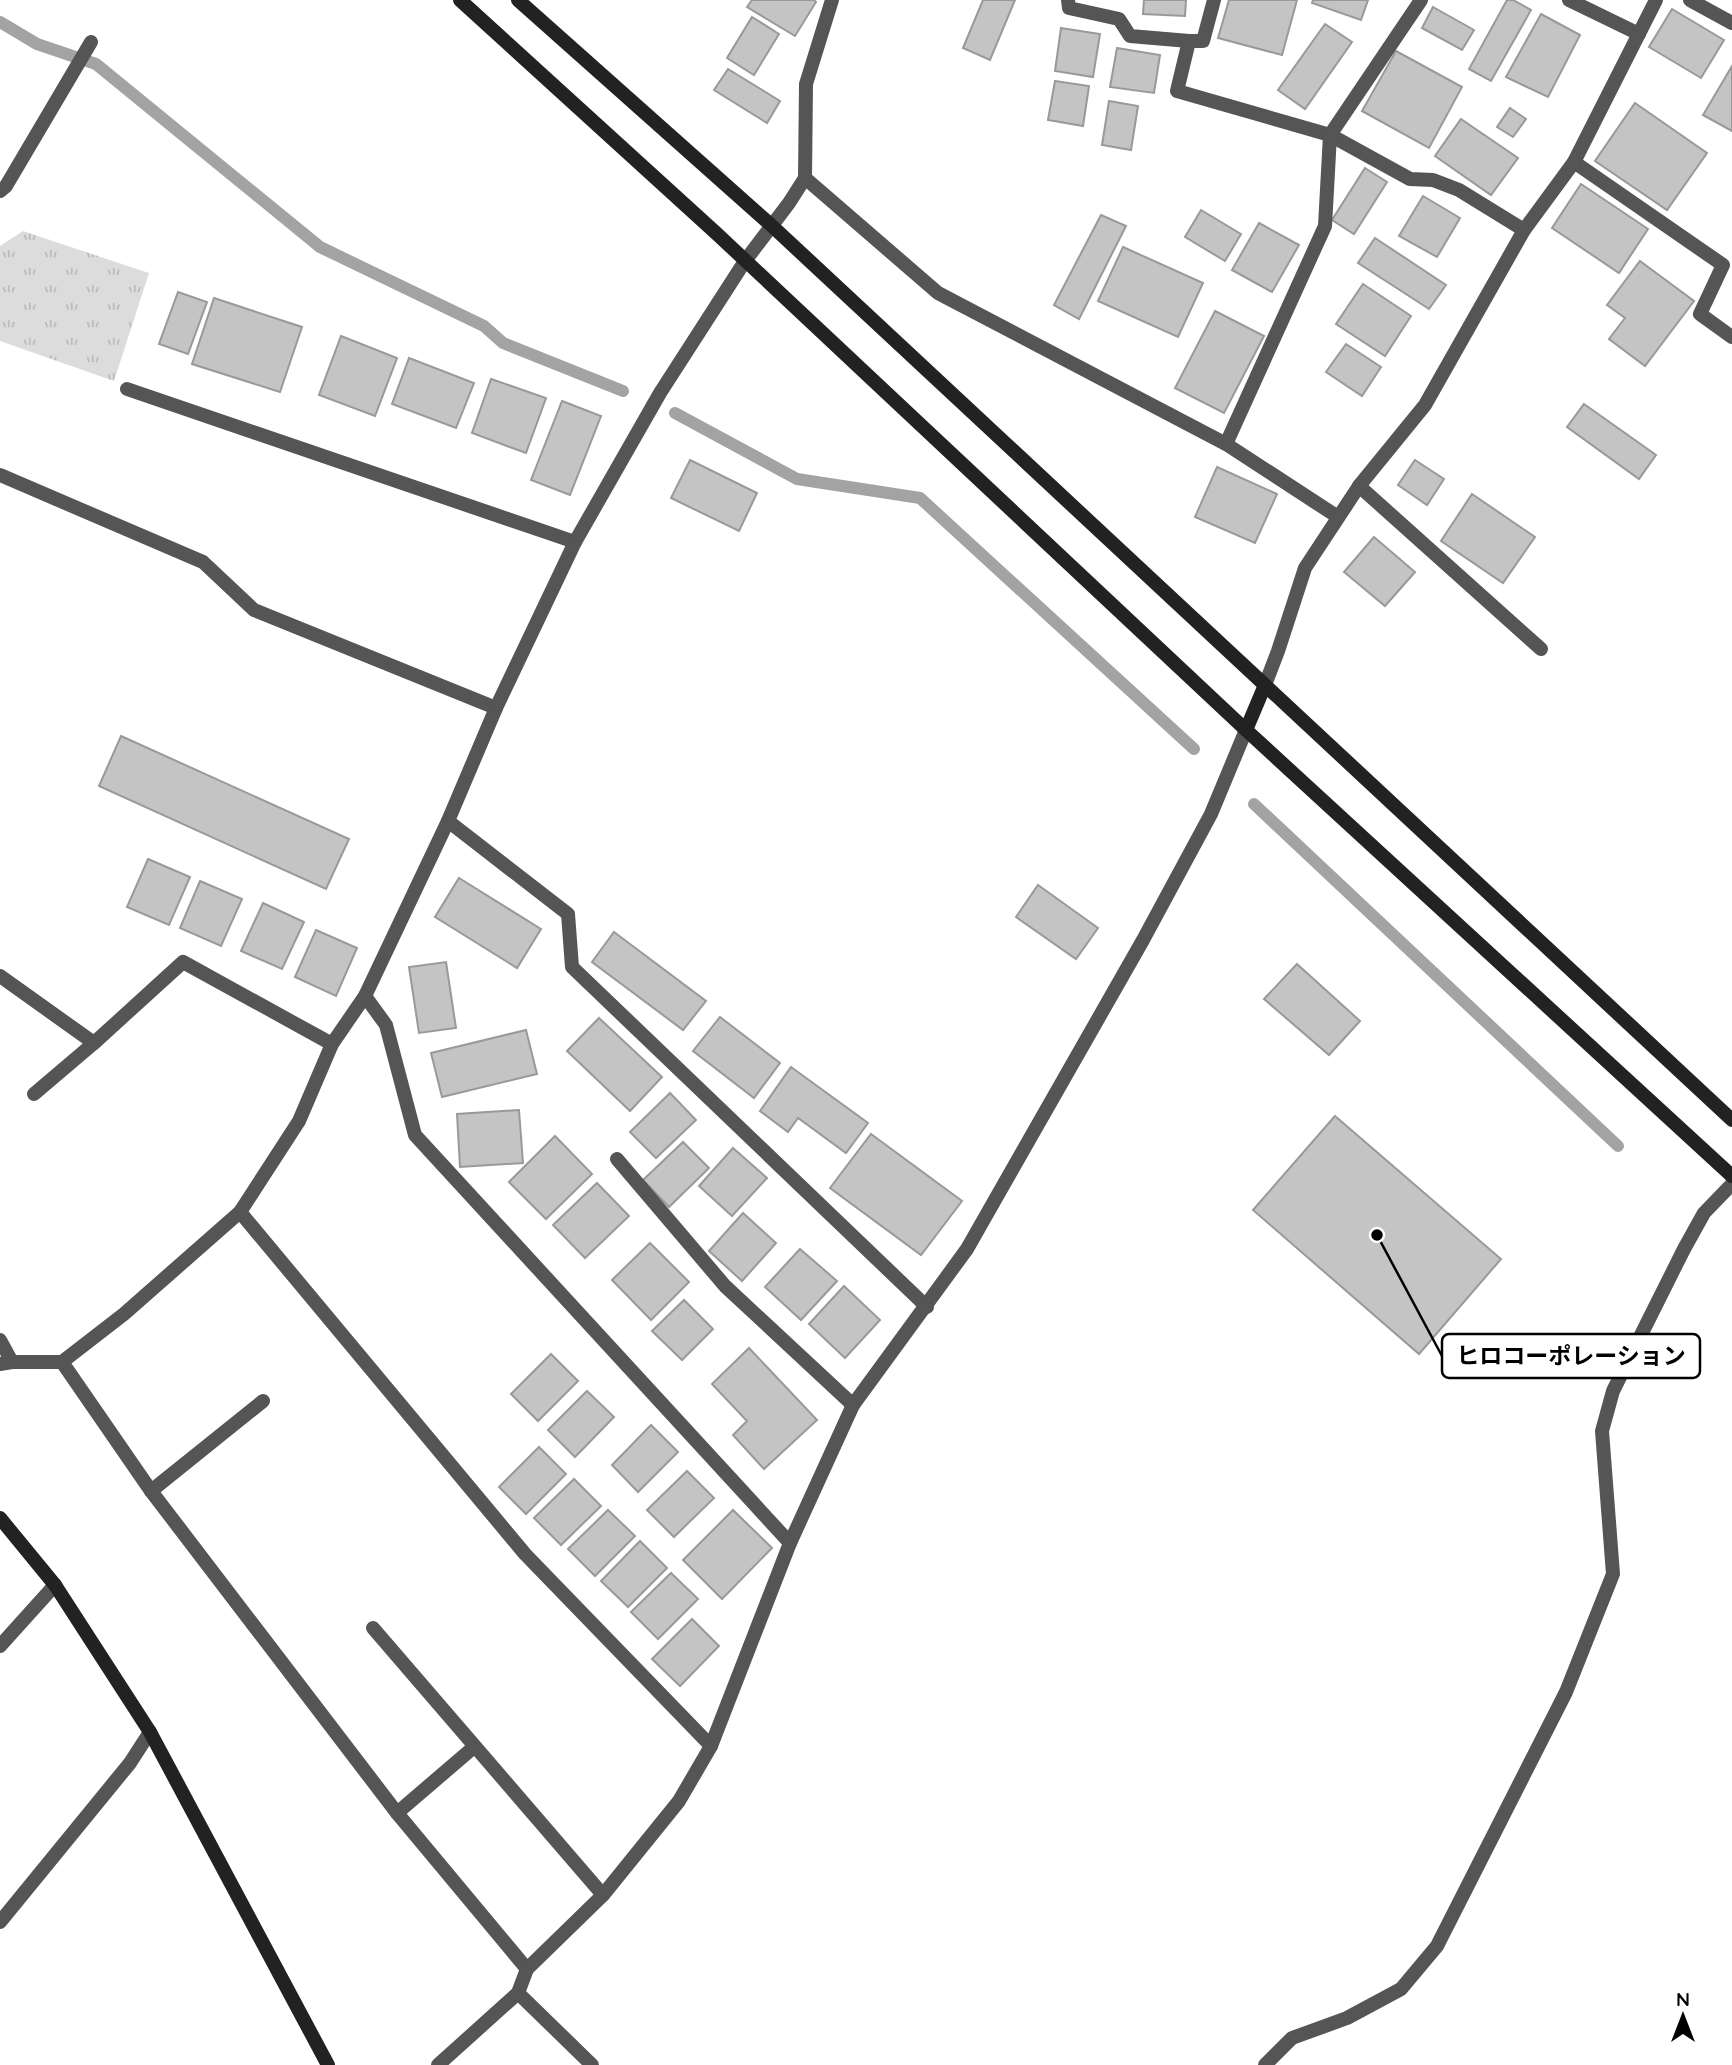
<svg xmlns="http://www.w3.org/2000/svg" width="1732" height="2065" font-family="Quicksand,'Noto Sans JP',sans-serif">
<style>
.park{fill:url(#park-tufts)}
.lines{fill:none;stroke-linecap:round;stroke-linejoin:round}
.stream{stroke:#a3a3a3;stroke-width:12}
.building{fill:#c4c4c4;stroke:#999;stroke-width:2}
.street{stroke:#555;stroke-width:14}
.secondary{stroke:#222;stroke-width:14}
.leader{fill:none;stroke:#000;stroke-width:2.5}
.callout-dot{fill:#000;stroke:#fff;stroke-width:2.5}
.callout{fill:#fff;stroke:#000;stroke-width:2.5}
.callout-label{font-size:23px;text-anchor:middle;font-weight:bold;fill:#000}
</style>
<defs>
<pattern id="park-tufts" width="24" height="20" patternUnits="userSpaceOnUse" patternTransform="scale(1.75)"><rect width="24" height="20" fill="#dcdcdc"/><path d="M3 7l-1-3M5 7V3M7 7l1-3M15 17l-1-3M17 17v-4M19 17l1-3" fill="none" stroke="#bbb"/></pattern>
</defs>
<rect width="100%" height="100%" fill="#fff"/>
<path class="park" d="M23 231 149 273 114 381 0 341V246Z"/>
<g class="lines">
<g class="stream">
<path d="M0 22 37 44 96 64 320 247 484 326 503 343 623 391"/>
<path d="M675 413 797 479 920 498 1194 749"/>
<path d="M1254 804 1618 1146"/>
</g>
</g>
<g class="building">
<path d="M752 0H814L816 2 795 36 747 7Z"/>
<path d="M983 0H1015L990 60 963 48Z"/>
<path d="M1144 0H1186L1185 16 1143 14Z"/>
<path d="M1229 0H1297L1282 55 1218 38Z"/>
<path d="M1313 0H1368L1361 20 1312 3Z"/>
<path d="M1507 0H1513L1531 10 1491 81 1469 69Z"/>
<path d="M1433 7 1474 30 1462 50 1422 28Z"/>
<path d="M1672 9 1724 40 1701 78 1649 47Z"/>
<path d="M1541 14 1580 35 1548 97 1506 77Z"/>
<path d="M752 17 779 34 754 75 727 58Z"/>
<path d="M1325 24 1352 42 1305 109 1278 90Z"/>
<path d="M1061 28 1100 34 1093 77 1055 71Z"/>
<path d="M1117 48 1160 55 1154 93 1110 87Z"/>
<path d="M1396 51 1462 87 1429 148 1362 111Z"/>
<path d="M1732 66V131L1703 115Z"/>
<path d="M728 69 780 101 767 123 714 90Z"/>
<path d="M1055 81 1089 86 1083 126 1048 120Z"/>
<path d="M1109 101 1138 106 1131 150 1102 145Z"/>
<path d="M1635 103 1707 153 1667 210 1595 161Z"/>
<path d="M1510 108 1526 119 1513 137 1497 127Z"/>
<path d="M1461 119 1518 158 1491 195 1435 156Z"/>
<path d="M1365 168 1387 182 1354 234 1332 220Z"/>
<path d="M1581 184 1648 229 1619 273 1552 228Z"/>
<path d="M1423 196 1460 218 1437 257 1399 236Z"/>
<path d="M1201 210 1241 234 1225 261 1185 237Z"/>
<path d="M1101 215 1126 226 1079 319 1054 305Z"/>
<path d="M1259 223 1299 245 1272 292 1232 270Z"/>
<path d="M1375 238 1446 285 1429 309 1358 263Z"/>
<path d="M1123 247 1203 283 1178 337 1098 301Z"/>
<path d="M1640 261 1694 301 1645 366 1609 339 1625 318 1607 305Z"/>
<path d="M1363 284 1411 316 1385 356 1336 324Z"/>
<path d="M178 292 207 302 188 354 159 344Z"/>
<path d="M214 298 302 327 280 392 192 364Z"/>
<path d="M1215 311 1264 336 1224 413 1175 388Z"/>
<path d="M341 336 397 358 375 416 319 395Z"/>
<path d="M1346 344 1381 367 1362 396 1326 372Z"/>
<path d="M409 358 474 383 456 428 392 404Z"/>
<path d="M491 379 546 398 526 453 472 433Z"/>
<path d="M562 401 601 416 570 495 531 480Z"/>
<path d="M1584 404 1656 455 1639 479 1567 427Z"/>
<path d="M690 460 757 493 739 531 671 498Z"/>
<path d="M1415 460 1444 479 1427 505 1398 485Z"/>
<path d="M1217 467 1277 494 1255 543 1195 517Z"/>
<path d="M1472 494 1535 537 1503 583 1441 541Z"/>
<path d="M1374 537 1415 572 1385 606 1344 572Z"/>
<path d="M121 736 349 839 326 889 99 786Z"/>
<path d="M148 859 190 877 169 925 127 907Z"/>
<path d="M459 878 541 929 517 968 435 917Z"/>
<path d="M200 881 242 899 221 946 180 928Z"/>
<path d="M1038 885 1098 928 1076 959 1016 917Z"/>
<path d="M263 903 304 922 282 969 241 951Z"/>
<path d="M316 930 357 948 336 996 295 977Z"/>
<path d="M614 932 706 1001 683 1030 592 962Z"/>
<path d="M446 962 456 1028 419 1033 409 967Z"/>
<path d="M1297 964 1360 1021 1329 1055 1264 999Z"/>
<path d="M720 1017 780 1063 754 1098 693 1051Z"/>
<path d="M599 1018 662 1077 630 1111 567 1051Z"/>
<path d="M526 1030 537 1074 442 1097 431 1053Z"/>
<path d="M791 1067 868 1123 846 1153 798 1118 788 1132 760 1111Z"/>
<path d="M670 1093 696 1120 656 1158 630 1132Z"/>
<path d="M519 1110 523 1163 460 1167 457 1114Z"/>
<path d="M1335 1116 1501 1259 1419 1354 1253 1210Z"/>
<path d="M871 1134 962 1201 921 1255 830 1188Z"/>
<path d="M555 1136 592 1174 546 1219 509 1182Z"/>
<path d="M683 1142 709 1168 669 1207 643 1180Z"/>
<path d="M733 1148 767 1178 732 1216 699 1186Z"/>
<path d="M597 1183 629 1216 585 1258 553 1225Z"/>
<path d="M743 1213 776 1243 742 1281 709 1251Z"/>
<path d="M650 1243 689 1282 651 1320 612 1280Z"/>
<path d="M800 1249 837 1281 801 1320 765 1287Z"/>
<path d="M844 1286 880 1320 845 1358 809 1324Z"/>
<path d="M684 1300 713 1329 682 1360 652 1331Z"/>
<path d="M749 1348 817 1420 764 1469 733 1435 747 1421 712 1384Z"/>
<path d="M551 1354 578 1381 538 1421 511 1394Z"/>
<path d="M587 1391 614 1417 575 1457 548 1430Z"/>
<path d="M651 1425 678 1452 638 1492 612 1465Z"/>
<path d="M539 1447 566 1474 526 1514 499 1487Z"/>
<path d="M687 1471 714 1498 674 1537 647 1510Z"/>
<path d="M574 1479 601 1506 561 1545 534 1518Z"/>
<path d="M608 1510 635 1536 595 1576 568 1549Z"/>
<path d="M733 1510 772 1548 722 1599 683 1560Z"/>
<path d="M640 1541 667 1568 628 1607 601 1581Z"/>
<path d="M671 1573 698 1599 658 1639 631 1612Z"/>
<path d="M692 1619 719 1646 680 1686 652 1659Z"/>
</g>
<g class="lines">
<g class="street">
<path d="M1068 0 1069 8 1119 19 1130 36 1189 41"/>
<path d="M1214 0 1203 41H1189L1177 91 1330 135 1410 179 1433 180 1459 190 1524 230"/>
<path d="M1569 0 1639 34"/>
<path d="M1690 0 1732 23"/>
<path d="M1574 162 1723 265 1700 314 1732 337"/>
<path d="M805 178 938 293 1226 444 1338 517"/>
<path d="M0 191 6 186 91 42"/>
<path d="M127 389 575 542"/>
<path d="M1226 444 1325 226 1330 135 1421 0"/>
<path d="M0 475 203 562 254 610 496 708"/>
<path d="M1359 486 1541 649"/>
<path d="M1265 685 1278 651 1305 568 1359 486 1425 405 1524 230 1574 162 1656 0"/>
<path d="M448 821 568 914 572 967 927 1307"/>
<path d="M0 976 94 1043"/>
<path d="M365 996 386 1025 415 1135 790 1543"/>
<path d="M34 1094 94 1043 183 962 332 1044"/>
<path d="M617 1159 725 1286 853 1405"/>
<path d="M240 1212 525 1554 711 1746"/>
<path d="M0 1340 12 1362"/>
<path d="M62 1362 151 1491 397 1813 527 1969"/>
<path d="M0 1364 12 1362H62L124 1314 240 1212 299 1121 332 1044 365 996 448 821 496 708 575 542 660 393 745 261 789 203 805 178 806 84 832 0"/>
<path d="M151 1491 263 1401"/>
<path d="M373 1628 603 1895"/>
<path d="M0 1646 55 1585"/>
<path d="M397 1813 474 1747"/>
<path d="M0 1922 130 1763 150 1732"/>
<path d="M518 1993 592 2065"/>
<path d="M438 2065 518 1993 527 1969 603 1895 679 1801 711 1746 790 1543 853 1405 967 1249 1143 940 1211 814 1246 730"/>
<path d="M1265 2065 1292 2038 1347 2018 1401 1989 1437 1946 1566 1692 1613 1574 1602 1431 1613 1391 1684 1249 1704 1213 1732 1184"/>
</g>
<g class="secondary">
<path d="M460 0 716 233 1246 730 1732 1176"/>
<path d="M518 0 771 225 1732 1120"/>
<path d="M1246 730 1265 685"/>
<path d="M0 1518 55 1585 150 1732 328 2065"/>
</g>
</g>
<path class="leader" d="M1377 1235L1442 1356"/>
<circle class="callout-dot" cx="1377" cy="1235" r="7"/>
<rect class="callout" x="1442" y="1334" width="258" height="44" rx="7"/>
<g class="callout-label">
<text x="1571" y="1364">ヒロコーポレーション</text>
</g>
<g transform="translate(1683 2016)" stroke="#ffffff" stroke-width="5" paint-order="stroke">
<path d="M0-5L12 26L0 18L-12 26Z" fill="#000000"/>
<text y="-10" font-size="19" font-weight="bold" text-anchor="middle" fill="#000000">N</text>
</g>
</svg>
